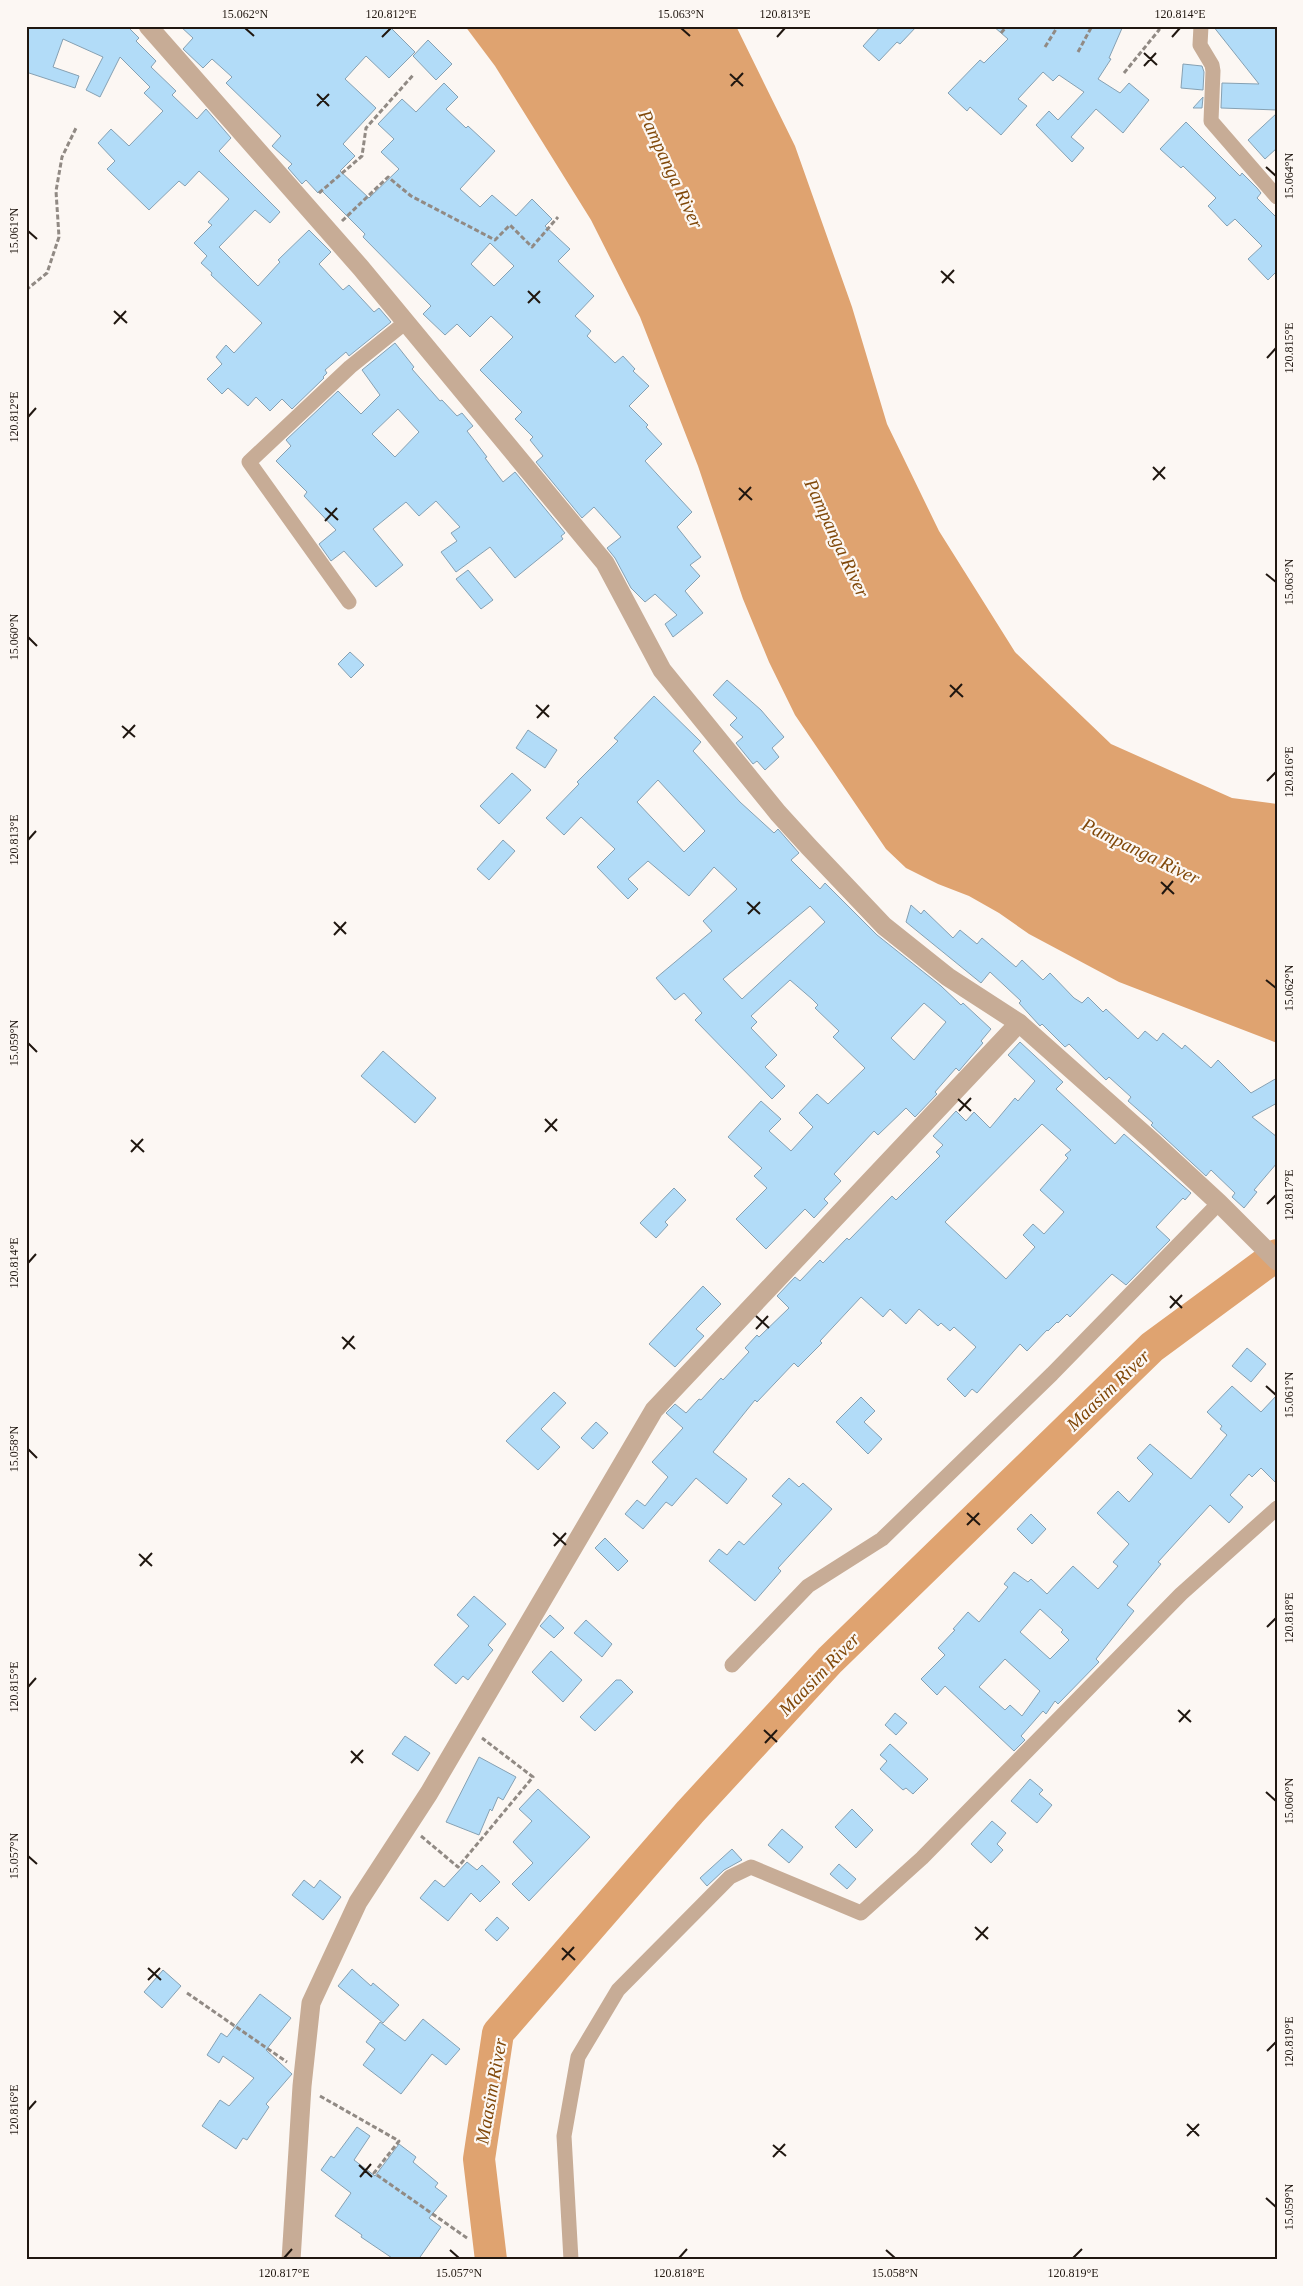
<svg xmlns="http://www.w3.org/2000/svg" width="1303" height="2286" font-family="'Times New Roman',serif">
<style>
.water{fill:#dfa370}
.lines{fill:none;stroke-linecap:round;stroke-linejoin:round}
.river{stroke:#dfa370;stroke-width:32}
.building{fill:#b2dcf8;stroke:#86a1b3;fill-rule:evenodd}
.path{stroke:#918a84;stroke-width:3;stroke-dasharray:5 2.5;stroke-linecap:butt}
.minor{stroke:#c7ac96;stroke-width:15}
.tertiary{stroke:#c7ac96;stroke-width:19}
.ticks{fill:none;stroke:#201710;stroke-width:2}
.labels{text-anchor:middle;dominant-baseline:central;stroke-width:4.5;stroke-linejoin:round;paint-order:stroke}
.water-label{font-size:19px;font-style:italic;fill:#804809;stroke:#fcf7f3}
.neatline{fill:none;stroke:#201710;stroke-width:2}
.ticks-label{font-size:12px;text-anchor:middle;fill:#201710}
</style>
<rect width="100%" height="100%" fill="#fcf7f3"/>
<path class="water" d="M465 26H736L795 146 852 307 887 424 939 531 1015 652 1111 744 1232 798 1277 804V1043L1119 982 1029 934 999 913 969 896 938 884 906 868 886 849 795 715 769 662 743 599 698 466 640 317 591 220 495 66Z"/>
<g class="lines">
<path class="river" d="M491 2260 479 2159 498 2033 690 1812 830 1660 1152 1347 1277 1255"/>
</g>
<g class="building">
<path d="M26 26H127L139 38 136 41 156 61 151 67 176 91 172 95 197 119 206 109 231 138 219 151 280 212 270 223 255 210 219 247 258 286 280 262 278 260 309 230 331 252 319 264 343 290 349 285 374 312 379 308 391 322 349 356 346 352 325 370 327 373 323 377 324 378 292 409 282 399 270 411 256 397 248 406 228 388 222 394 207 379 222 364 216 357 226 345 234 353 262 323 211 275 212 273 201 263 207 256 194 243 212 225 208 222 229 199 199 171 185 186 179 181 149 210 107 169 115 161 98 143 111 129 129 146 163 111 144 93 150 87 120 57 100 97 86 90 103 57 63 39 53 67 79 76 75 88 26 72Z"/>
<path d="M180 26H389L415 52 389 78 366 56 345 79 376 108 343 144 355 156 340 171 369 198 399 169 381 152 394 139 378 124 402 99 416 112 444 83 458 97 446 109 466 128 468 126 495 151 460 189 480 207 492 195 516 216 532 199 552 219 545 226 570 249 558 261 594 296 575 316 591 331 587 336 615 363 623 356 635 369 633 371 649 386 629 406 648 425 646 427 662 444 645 461 692 512 677 527 701 557 690 565 700 576 685 591 703 613 673 637 665 624 677 615 655 594 645 602 631 588 615 558 607 548 621 537 594 507 582 518 536 462 543 456 530 440 533 437 515 419 522 412 480 370 513 337 491 316 470 337 457 324 445 335 423 314 431 306 363 237 365 234 321 190 318 193 306 180 302 184 288 168 292 164 272 146 281 136 226 83 232 77 212 59 203 68 183 49 193 38ZM490 243 514 266 494 286 471 264Z"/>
<path d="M881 26H917L900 44 897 42 879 61 863 46Z"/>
<path d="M993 26H1123L1109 58 1111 59 1098 79 1120 93 1129 83 1149 100 1123 133 1096 109 1071 137 1084 148 1072 162 1036 125 1049 111 1058 120 1084 92 1059 75 1053 81 1043 72 1018 99 1027 106 1001 135 970 107 967 111 948 93 980 60 984 63 1008 39Z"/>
<path d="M1213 26H1277V110L1221 108 1222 83 1259 84Z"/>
<path d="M428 40 452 64 436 80 413 56Z"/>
<path d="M1183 64 1202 66 1204 72 1203 90 1181 88Z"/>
<path d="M1203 97 1202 108H1193Z"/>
<path d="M1277 113V148L1265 159 1248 140Z"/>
<path d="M1186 122 1240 176 1242 173 1257 188 1261 193 1257 198 1277 218V271L1268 280 1248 259 1262 246 1235 219 1227 226 1208 206 1216 198 1183 166 1181 168 1160 149Z"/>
<path d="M395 343 414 367 412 369 440 401 442 400 457 416 462 413 473 426 467 431 487 457 485 458 503 482 515 472 565 533 561 536 563 539 515 578 490 547 456 572 441 552 457 541 451 533 460 527 436 501 419 516 406 502 373 529 403 565 376 587 344 551 331 561 319 544 336 530 304 496 307 492 276 461 291 446 286 440 338 391 361 414 380 395 362 370ZM398 409 419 432 395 457 372 434Z"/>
<path d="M468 570 493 600 481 609 456 579Z"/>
<path d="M350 652 364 665 351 678 338 664Z"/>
<path d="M727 680 761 710 784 737 772 748 779 757 765 770 757 761 753 764 736 743 743 737 730 725 737 718 713 695Z"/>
<path d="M654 696 701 742 693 751 740 802 774 833 778 829 799 853 791 860 820 889 825 883 877 935 941 986 961 1005 963 1003 991 1029 981 1041 983 1043 964 1065 959 1071 956 1068 935 1092 937 1094 915 1117 906 1108 878 1135 874 1131 834 1174 841 1181 824 1199 828 1203 814 1218 805 1209 766 1249 736 1219 767 1188 754 1176 762 1168 728 1137 761 1101 781 1119 769 1131 791 1151 813 1127 799 1113 817 1094 828 1104 865 1068 833 1037 839 1031 815 1008 818 1005 812 999 790 980 751 1016 757 1022 751 1028 777 1055 765 1067 785 1086 772 1099 695 1020 702 1013 684 993 675 1000 656 978 712 931 703 921 737 889 714 867 689 896 648 861 628 879 638 889 628 899 597 867 615 849 581 817 564 835 546 818 579 784 577 782 618 741 614 738ZM658 780 705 831 684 852 637 802ZM810 906 825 922 742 999 723 979ZM924 1003 946 1022 914 1060 891 1038Z"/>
<path d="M528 730 557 750 545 768 516 748Z"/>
<path d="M512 773 531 790 499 824 480 806Z"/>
<path d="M503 840 515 851 489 880 477 869Z"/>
<path d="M911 905 921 914 924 910 953 938 960 930 977 944 982 938 1016 967 1022 960 1043 980 1050 973 1074 998 1082 1003 1088 997 1103 1012 1106 1009 1138 1039 1145 1031 1157 1041 1163 1033 1182 1049 1185 1045 1211 1068 1218 1060 1251 1093 1277 1078V1103L1252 1117 1277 1137V1163L1254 1190 1257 1192 1244 1208 1232 1197 1235 1193 1211 1170 1206 1176 1151 1125 1153 1123 1128 1101 1131 1097 1109 1077 1106 1080 1069 1044 1065 1047 1042 1024 1040 1026 1019 1003 1021 1001 990 972 981 983 906 922Z"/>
<path d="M1020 1042 1063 1082 1056 1089 1115 1144 1124 1134 1191 1193 1185 1200 1183 1198 1156 1227 1170 1240 1126 1285 1112 1274 1070 1317 1067 1314 1058 1323 1057 1322 1048 1331 1047 1330 1027 1351 1020 1344 977 1393 972 1389 965 1397 947 1379 976 1347 954 1327 950 1331 941 1323 938 1326 919 1309 906 1324 890 1309 883 1317 861 1297 820 1341 822 1343 798 1367 794 1363 757 1402 755 1400 713 1452 747 1479 727 1504 696 1478 672 1506 666 1502 643 1529 625 1514 637 1500 645 1506 668 1477 652 1462 683 1428 666 1413 675 1404 686 1413 699 1399 701 1400 721 1378 723 1380 749 1352 745 1348 757 1335 759 1337 789 1308 777 1296 795 1277 800 1281 820 1260 823 1263 847 1238 849 1240 892 1196 896 1200 940 1156 936 1152 943 1145 933 1136 956 1111 966 1121 974 1112 990 1128 1015 1098 1018 1101 1035 1081 1008 1055ZM1042 1124 1071 1150 1065 1155 1068 1158 1040 1190 1064 1212 1044 1234 1033 1224 1023 1235 1035 1247 1006 1279 945 1222Z"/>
<path d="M383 1051 436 1098 415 1123 361 1076Z"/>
<path d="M674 1188 686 1200 665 1222 668 1225 656 1238 640 1223Z"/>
<path d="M703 1286 721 1304 696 1329 704 1336 675 1367 649 1344Z"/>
<path d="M1247 1348 1266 1364 1251 1382 1232 1366Z"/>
<path d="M1232 1386 1261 1412 1277 1395V1484L1261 1468 1252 1477 1249 1474 1230 1495 1243 1507 1229 1523 1210 1505 1158 1562 1161 1564 1127 1605 1134 1611 1096 1659 1099 1662 1058 1704 1055 1701 1046 1714 1043 1711 1021 1736 1025 1740 1014 1751 945 1686 937 1695 921 1679 945 1655 938 1648 955 1630 953 1629 968 1612 979 1622 1008 1587 1004 1584 1014 1572 1028 1582 1031 1579 1047 1594 1073 1566 1098 1589 1118 1566 1113 1562 1129 1544 1097 1513 1118 1491 1129 1502 1153 1474 1137 1458 1150 1444 1191 1479 1227 1435 1220 1429 1222 1426 1207 1412ZM1040 1609 1063 1630 1061 1632 1069 1640 1050 1659 1020 1632ZM1005 1659 1040 1691 1022 1716 1010 1705 1005 1710 979 1687Z"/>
<path d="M554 1392 566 1403 541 1429 560 1447 538 1470 506 1441Z"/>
<path d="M861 1397 875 1411 864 1422 882 1439 868 1454 836 1422Z"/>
<path d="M596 1422 608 1433 593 1449 581 1438Z"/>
<path d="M789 1478 799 1487 803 1483 832 1509 778 1568 781 1571 755 1601 709 1561 719 1549 727 1555 739 1541 744 1545 782 1504 772 1496Z"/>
<path d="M1031 1514 1046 1529 1032 1544 1017 1529Z"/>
<path d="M605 1538 628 1561 618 1571 595 1548Z"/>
<path d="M474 1596 506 1624 488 1645 493 1650 468 1680 463 1676 456 1684 434 1665 469 1626 457 1615Z"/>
<path d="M550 1615 564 1628 554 1638 540 1626Z"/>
<path d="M586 1620 612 1644 602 1657 574 1633Z"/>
<path d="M551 1651 582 1680 563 1702 532 1672Z"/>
<path d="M616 1680H621L633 1692 595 1731 580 1717Z"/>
<path d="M895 1713 907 1723 896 1735 885 1725Z"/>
<path d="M405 1736 430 1753 418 1771 392 1754Z"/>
<path d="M890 1744 928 1779 913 1794 906 1788 903 1790 880 1769 887 1761 880 1755Z"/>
<path d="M479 1757 516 1777 503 1800 498 1797 492 1811 490 1809 479 1835 446 1822Z"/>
<path d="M1030 1779 1043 1790 1039 1794 1052 1805 1037 1823 1011 1801Z"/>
<path d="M538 1789 590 1837 529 1901 512 1884 533 1863 513 1842 532 1821 519 1809Z"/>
<path d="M852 1809 873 1830 856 1848 835 1827Z"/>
<path d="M992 1821 1006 1833 997 1844 1003 1850 991 1863 971 1844Z"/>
<path d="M782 1829 803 1847 789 1863 768 1845Z"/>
<path d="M732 1849 742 1860 724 1870 707 1886 700 1878Z"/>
<path d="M467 1862 477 1870 482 1865 500 1882 480 1902 471 1893 448 1921 420 1898 435 1880 444 1887Z"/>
<path d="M839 1864 856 1879 847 1889 830 1874Z"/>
<path d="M304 1880 314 1888 320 1880 341 1897 323 1920 292 1895Z"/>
<path d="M497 1917 509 1928 497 1941 485 1930Z"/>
<path d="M352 1969 371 1986 373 1983 399 2005 383 2023 338 1986Z"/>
<path d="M163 1970 181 1986 162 2008 144 1992Z"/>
<path d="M260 1994 291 2018 266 2050 292 2074 266 2104 269 2107 247 2140 243 2138 236 2149 202 2126 220 2100 229 2106 254 2078 223 2056 219 2063 207 2055 221 2033 227 2037Z"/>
<path d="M423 2019 460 2049 446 2065 432 2054 401 2094 363 2065 375 2049 366 2042 380 2022 405 2041Z"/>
<path d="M357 2127 370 2136 354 2160 375 2176 399 2144 416 2157 413 2162 438 2183 435 2187 447 2196 429 2218 441 2227 418 2260H395L361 2237 362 2235 335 2216 351 2193 321 2170 331 2156 334 2158Z"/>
</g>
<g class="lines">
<g class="path">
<path d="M1001 33 1007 26"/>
<path d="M1045 47 1058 26"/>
<path d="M1078 52 1092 26"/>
<path d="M1124 73 1159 30V26"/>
<path d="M319 193 362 156 366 128 414 74"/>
<path d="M342 221 388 177 411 196 495 240 510 225 532 247 558 217"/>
<path d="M26 290 47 273 59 237 56 191 62 157 77 126"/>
<path d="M421 1836 458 1867 533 1777 482 1738"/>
<path d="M187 1993 287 2062"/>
<path d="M320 2096 399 2141 374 2173 467 2238"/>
</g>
<g class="minor">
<path d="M1201 26 1200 45 1212 65 1213 71 1211 121 1277 197"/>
<path d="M349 602 249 462 350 367 406 322"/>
<path d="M732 1665 808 1586 882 1539 1052 1374 1219 1203"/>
<path d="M571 2260 564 2136 578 2057 618 1990 730 1877 751 1867 861 1913 922 1858 1181 1594 1277 1508"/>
</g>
<g class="tertiary">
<path d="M148 26 361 268 605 563 662 670 778 813 809 847 884 926 948 977 1019 1023 1153 1142 1219 1203 1277 1261"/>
<path d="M291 2260 302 2086 311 2003 358 1902 429 1793 654 1410 1019 1023"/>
</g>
</g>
<path class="ticks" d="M245 28 254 36M681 28 690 36M382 37 391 28M777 37 785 28M1172 37 1180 28M1144 53 1157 65M1144 66 1156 53M730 74 743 86M731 86 743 73M317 94 329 106M317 106 329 94M1266 167 1276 176M28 231 37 239M941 271 954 283M942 283 954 270M528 291 540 303M528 303 540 291M114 311 127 323M114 324 126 311M1267 358 1276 348M28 417 36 408M1153 467 1165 479M1153 480 1165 467M739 488 752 500M739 500 751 487M325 508 338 520M325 521 337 508M1266 574 1276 582M28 637 37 646M950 685 963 697M950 697 962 684M536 705 549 717M537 718 549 705M122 726 135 737M123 738 135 725M1267 781 1276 772M28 840 36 831M1161 882 1174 894M1162 894 1173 881M747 902 760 914M748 914 760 902M334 922 346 934M334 935 346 922M1266 980 1276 988M28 1043 37 1052M958 1099 971 1111M959 1111 971 1098M545 1119 557 1131M545 1132 557 1119M131 1140 144 1152M131 1152 143 1139M1267 1204 1276 1195M28 1263 36 1254M1170 1296 1182 1308M1170 1308 1182 1295M756 1316 769 1328M756 1329 768 1316M342 1337 355 1349M343 1349 354 1336M1266 1386 1276 1395M28 1449 37 1458M967 1513 980 1525M967 1525 979 1513M553 1533 566 1545M554 1546 566 1533M139 1554 152 1566M140 1566 152 1553M1267 1627 1276 1618M28 1687 36 1678M1178 1710 1191 1722M1179 1722 1190 1710M764 1730 777 1742M765 1743 777 1730M351 1751 363 1763M351 1763 363 1750M1266 1792 1276 1801M28 1856 37 1864M975 1927 988 1939M976 1940 988 1927M562 1948 575 1960M562 1960 574 1947M148 1968 161 1980M148 1980 160 1968M1267 2051 1276 2042M28 2110 36 2101M1187 2124 1199 2136M1187 2136 1199 2124M773 2145 786 2156M773 2157 785 2144M359 2165 372 2177M360 2177 371 2164M1266 2198 1276 2207M450 2250 459 2258M886 2250 895 2258M284 2258 292 2249M679 2258 687 2249M1073 2258 1082 2249"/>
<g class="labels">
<g class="water-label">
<text transform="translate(671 169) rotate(65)">Pampanga River</text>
<text transform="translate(837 538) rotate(65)">Pampanga River</text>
<text transform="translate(1141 851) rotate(26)">Pampanga River</text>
<text transform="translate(1108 1390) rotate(-44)">Maasim River</text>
<text transform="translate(819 1674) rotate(-46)">Maasim River</text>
<text transform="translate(491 2091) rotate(-80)">Maasim River</text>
</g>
</g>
<rect width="1303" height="2286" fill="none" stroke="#fcf7f3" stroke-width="55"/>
<rect x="28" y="28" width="1248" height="2230" class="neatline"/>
<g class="ticks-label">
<text x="245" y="18">15.062°N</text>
<text x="391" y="18">120.812°E</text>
<text x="681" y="18">15.063°N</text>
<text x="785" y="18">120.813°E</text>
<text x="1180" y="18">120.814°E</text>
<text transform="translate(1289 176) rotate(-90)" y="4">15.064°N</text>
<text transform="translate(14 231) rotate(-90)" y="4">15.061°N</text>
<text transform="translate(1289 348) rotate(-90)" y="4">120.815°E</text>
<text transform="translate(14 417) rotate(-90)" y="4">120.812°E</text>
<text transform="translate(1289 582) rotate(-90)" y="4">15.063°N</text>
<text transform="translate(14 637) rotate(-90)" y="4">15.060°N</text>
<text transform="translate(1289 772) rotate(-90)" y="4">120.816°E</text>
<text transform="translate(14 840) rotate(-90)" y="4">120.813°E</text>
<text transform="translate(1289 988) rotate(-90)" y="4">15.062°N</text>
<text transform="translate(14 1043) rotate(-90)" y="4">15.059°N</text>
<text transform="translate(1289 1195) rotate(-90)" y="4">120.817°E</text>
<text transform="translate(14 1263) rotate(-90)" y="4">120.814°E</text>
<text transform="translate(1289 1395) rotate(-90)" y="4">15.061°N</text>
<text transform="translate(14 1449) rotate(-90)" y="4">15.058°N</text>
<text transform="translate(1289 1618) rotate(-90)" y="4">120.818°E</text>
<text transform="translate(14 1687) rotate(-90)" y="4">120.815°E</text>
<text transform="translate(1289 1801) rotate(-90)" y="4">15.060°N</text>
<text transform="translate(14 1856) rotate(-90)" y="4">15.057°N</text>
<text transform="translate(1289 2042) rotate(-90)" y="4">120.819°E</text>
<text transform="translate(14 2110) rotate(-90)" y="4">120.816°E</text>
<text transform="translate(1289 2207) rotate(-90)" y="4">15.059°N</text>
<text x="284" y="2277">120.817°E</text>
<text x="459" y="2277">15.057°N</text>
<text x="679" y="2277">120.818°E</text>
<text x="895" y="2277">15.058°N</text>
<text x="1073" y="2277">120.819°E</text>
</g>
</svg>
